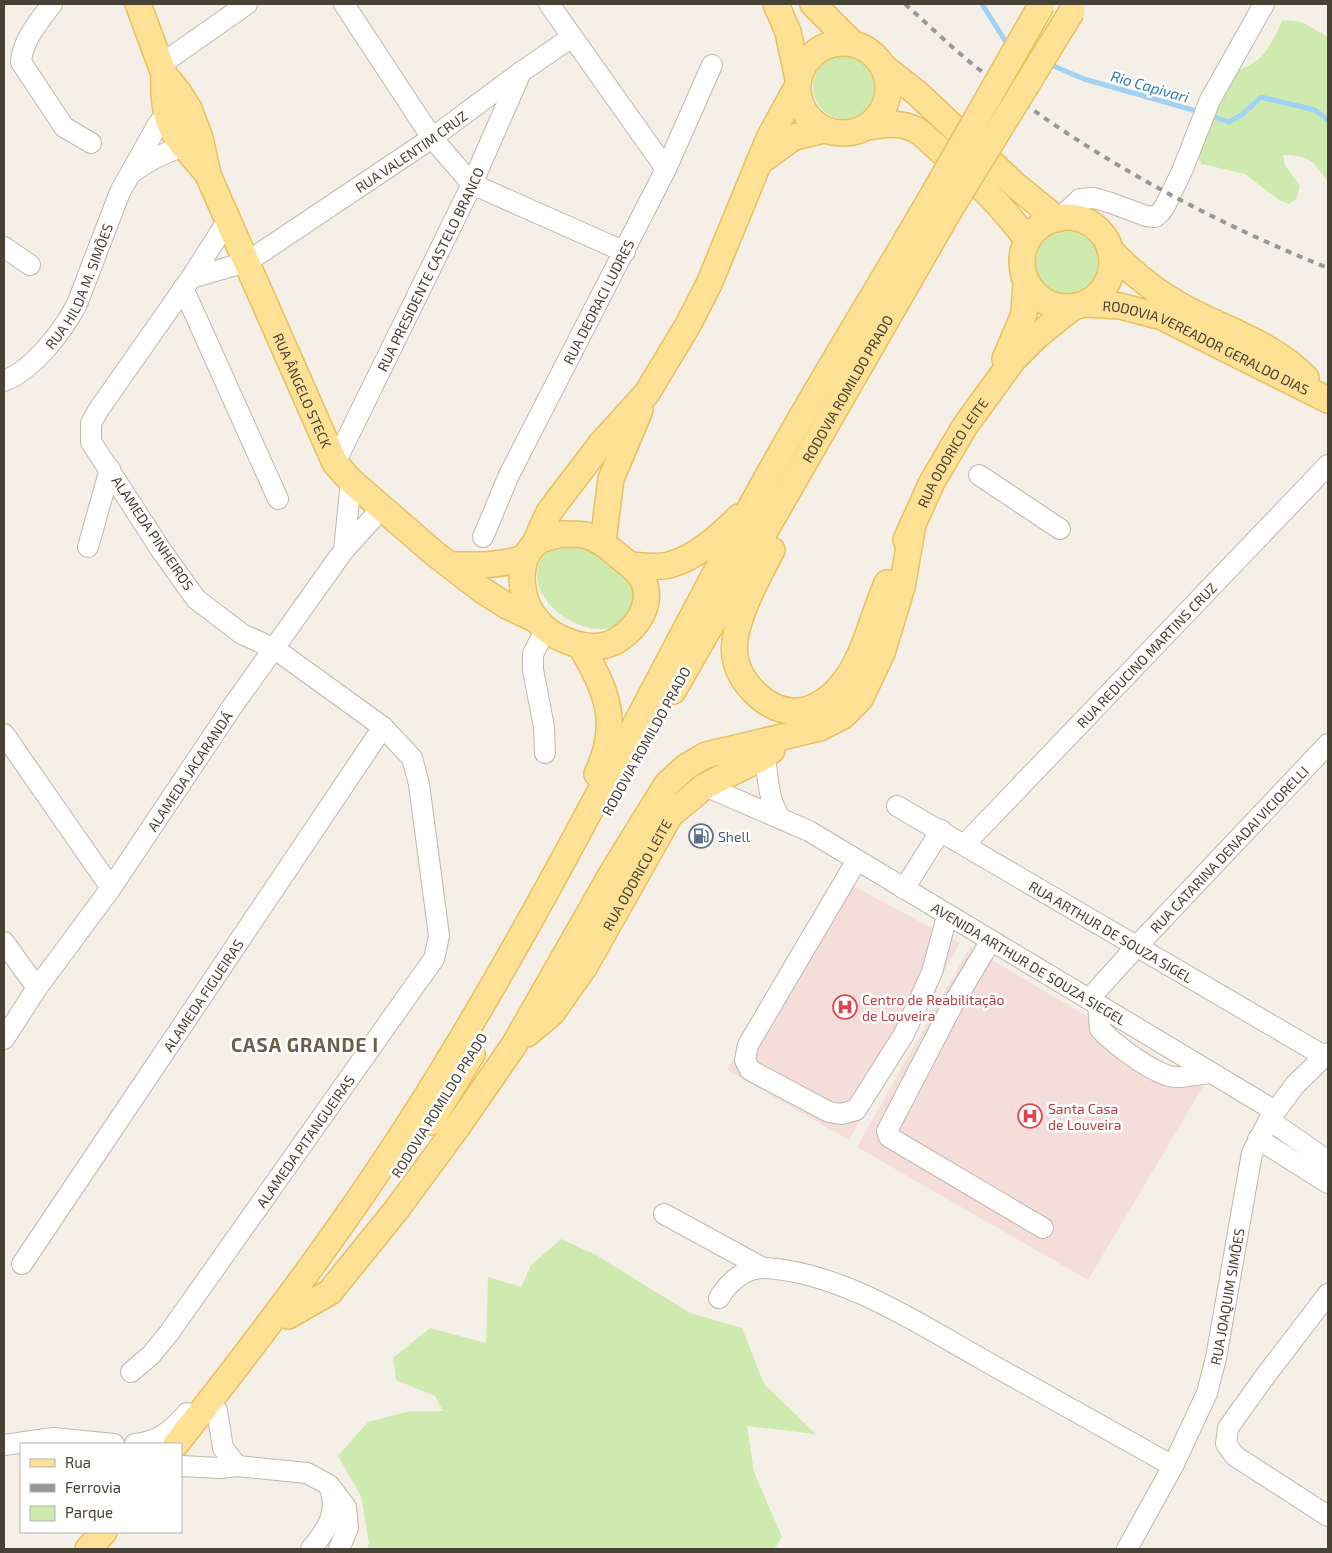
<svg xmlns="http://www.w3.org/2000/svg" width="1332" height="1553" font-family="'Exo 2',sans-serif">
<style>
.medical{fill:#f5deda}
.green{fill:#cfeaae}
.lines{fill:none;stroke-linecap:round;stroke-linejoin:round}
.stream{stroke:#a1d1f3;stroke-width:5}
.minor-casing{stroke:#c0b8a9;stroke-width:22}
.major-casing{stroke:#e8c061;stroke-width:28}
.minor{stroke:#fff;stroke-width:20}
.major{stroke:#ffe195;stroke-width:25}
.rail{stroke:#979797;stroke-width:4;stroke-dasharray:6 6;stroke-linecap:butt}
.major-bridge-casing{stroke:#e8c061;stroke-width:28;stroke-linecap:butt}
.major-bridge{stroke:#ffe195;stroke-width:25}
.labels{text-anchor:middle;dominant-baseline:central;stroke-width:5;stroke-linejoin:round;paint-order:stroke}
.street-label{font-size:14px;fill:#484136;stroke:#fff}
.service-label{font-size:14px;fill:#4e5e75;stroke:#fff;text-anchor:start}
.health-label{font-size:14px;fill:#be3a42;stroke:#fff;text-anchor:start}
.water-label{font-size:15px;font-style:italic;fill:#2a7bb8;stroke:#fff}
.district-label{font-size:19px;font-weight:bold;letter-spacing:1px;fill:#6b5f4c;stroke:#fff}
</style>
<rect width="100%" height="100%" fill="#f4f0e7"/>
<g class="medical">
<path d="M840 879 960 943 849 1140 727 1070Z"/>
<path d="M970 947 1204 1085 1088 1280 857 1147Z"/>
</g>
<g class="green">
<path d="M1283 20 1302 22 1328 37V182C1312 160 1311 156 1283 155L1285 165 1300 186 1296 199 1289 204 1279 200 1245 174 1202 164 1198 158 1199 145 1233 73C1267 59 1267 50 1283 20Z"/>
<circle cx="845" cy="87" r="32"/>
<circle cx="1067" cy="262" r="34"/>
<path d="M575 541 631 575C632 583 636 594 635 602 622 660 527 614 538 568 540 560 545 551 553 546 559 543 569 542 575 541Z"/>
<path d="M561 1239 596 1255 690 1313 742 1328 764 1384 816 1434 747 1426 754 1472 782 1537 774 1549H367L369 1543 361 1496 338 1456 368 1422 410 1411H443L435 1396 396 1380 393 1358 430 1328 486 1343 488 1277 521 1287 531 1265Z"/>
</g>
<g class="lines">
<g class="stream">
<path d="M982 4 1009 47"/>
<path d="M1049 64 1084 79 1200 112"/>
<path d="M1208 115 1229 122 1243 114 1261 97 1315 110 1328 120"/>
</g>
<g class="minor-casing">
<g id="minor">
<path d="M52 4C40 20 22 41 21 62L64 127 91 143"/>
<path d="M344 4 432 138 472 184 625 252"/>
<path d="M549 4 666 169"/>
<path d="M160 65 247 4"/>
<path d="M131 173 155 158 196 140"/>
<path d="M1061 217 1080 199 1094 198 1111 203 1146 216 1155 217 1160 213 1165 206 1182 171 1210 100 1264 4"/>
<path d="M4 247 30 265"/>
<path id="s1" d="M191 278 247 262 432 138 521 72 572 37"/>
<path d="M183 288 278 499"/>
<path id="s2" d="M4 381C33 370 63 331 77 304L120 192 158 124 165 116 180 110"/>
<path id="s3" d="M335 463 472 184 521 72"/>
<path d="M979 475 1060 529"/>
<path id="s4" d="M483 537 509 475 666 169 712 65"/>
<path d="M88 547 110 469"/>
<path d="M344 550 351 481"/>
<path d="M4 734 111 888"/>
<path d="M545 753 544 727 533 670V654L546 628"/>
<path d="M765 756C768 778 768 801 781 819"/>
<path id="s5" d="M705 786 809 831 1275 1111"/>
<path id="s6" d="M897 806 1324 1056"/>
<path id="s7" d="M965 844 1328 465"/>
<path d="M857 860 748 1045 745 1060 750 1070 829 1112 841 1114 856 1110 904 1034 932 972 947 916"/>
<path d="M904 889 941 830"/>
<path d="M4 942 37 988"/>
<path d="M990 942 953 1004 887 1131 889 1137 1043 1228"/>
<path id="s8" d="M1089 999 1137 946 1328 744"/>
<path d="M1098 1005 1100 1029C1114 1044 1155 1076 1176 1077 1187 1077 1200 1074 1211 1073"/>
<path id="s9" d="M4 1039 37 988 111 888 232 707 344 550 382 508"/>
<path d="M1269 1120 1328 1161"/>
<path d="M1258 1139 1328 1183"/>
<path d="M664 1214 763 1268"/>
<path id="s10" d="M22 1264 383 727"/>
<path d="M1328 1294 1266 1375 1228 1428 1226 1444 1235 1456 1328 1516"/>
<path d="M719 1298C728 1283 745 1267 765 1268 842 1272 921 1325 987 1362 1049 1397 1111 1432 1173 1466"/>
<path id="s11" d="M131 1372 151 1355 169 1333 418 981 434 959 439 936 419 784 412 758 383 727 275 649 242 634 196 599 161 550 91 442V423L99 409 191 278 228 220"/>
<path d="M217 1411 223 1448 237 1466"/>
<path d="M135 1444C160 1441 171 1431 187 1413"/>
<path d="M4 1445 53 1438 114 1444"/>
<path d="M181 1466 220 1468 237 1466 307 1473 329 1485 346 1507 348 1528 339 1549"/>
<path d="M311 1549C326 1531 339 1513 330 1489"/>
<path id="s12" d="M1127 1549 1173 1466 1207 1393 1216 1358 1252 1153 1269 1120 1295 1085 1328 1053"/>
</g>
</g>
<g class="major-casing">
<g id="major">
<path id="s13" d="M138 4 164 74 179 93 189 109 200 138 208 175 335 463 351 481 434 553 482 590 507 606 537 620"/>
<path d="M776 4 788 32 798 79"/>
<path d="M813 4 852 43"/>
<circle cx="843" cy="88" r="45"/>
<path d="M885 68 918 94 1015 185 1057 219"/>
<path d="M164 74C162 127 174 135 207 173"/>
<path d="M867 127C883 125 901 121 916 130 925 135 934 145 942 152 975 179 1003 206 1027 240"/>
<path d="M759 162 794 137 824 130"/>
<circle cx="1067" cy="262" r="45"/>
<path d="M1110 250C1132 273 1155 292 1183 307 1223 329 1274 344 1306 378"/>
<path id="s14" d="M1085 304 1120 306 1162 317 1328 400"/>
<path d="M1005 359 1024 314 1026 282"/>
<path d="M562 534C569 534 577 534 585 535 599 539 609 548 620 557 627 563 637 570 642 578 655 604 637 628 616 641 591 655 553 640 536 619 521 601 515 564 534 545 541 538 552 536 562 534Z"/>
<path id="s15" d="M906 540 932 482 965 426 1013 360 1038 335 1073 307"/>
<path d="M603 542 611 479 640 410"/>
<path d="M534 545 549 512 600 445 647 393 688 325 709 284 769 138 797 87"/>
<path d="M772 550C758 578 730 624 735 657 737 670 745 683 755 693 783 720 814 716 840 687 865 658 872 617 887 583"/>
<path d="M453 565C478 565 502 566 526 557"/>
<path d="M631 565C643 566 657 568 669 565 696 558 720 536 739 517"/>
<path d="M580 645C607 690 621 723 597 774"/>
<path id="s16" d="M673 691 949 211"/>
<path id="s17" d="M527 1034 552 1013 585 966 670 815 705 786 765 756 772 750"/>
<path d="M431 1122 472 1054"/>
<path d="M288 1316 330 1292 397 1209 458 1126 514 1045 615 868 667 784 687 766 706 755 820 728 843 716 860 699 882 653 902 587 913 524"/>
<path d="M176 1444C270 1325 362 1203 441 1073 554 889 649 695 752 505 809 399 874 297 934 193"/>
<path d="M88 1549 104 1532"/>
</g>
</g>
<use href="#minor" class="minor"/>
<use href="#major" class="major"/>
<path class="rail" d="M905 4C931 27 957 53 985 74 1087 155 1208 220 1328 268"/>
<g class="major-bridge-casing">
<g id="major-bridge">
<path d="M934 193 1042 4"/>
<path d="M949 211 1072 11"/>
</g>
</g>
<use href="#major-bridge" class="major-bridge"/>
</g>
<defs>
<g id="fuel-ring" transform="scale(1.25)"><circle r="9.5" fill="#fff" stroke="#5c6f8a" stroke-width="1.5"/><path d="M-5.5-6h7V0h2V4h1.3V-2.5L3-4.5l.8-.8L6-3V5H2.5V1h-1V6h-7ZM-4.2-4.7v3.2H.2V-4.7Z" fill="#5c6f8a"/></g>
<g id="hospital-ring" transform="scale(1.25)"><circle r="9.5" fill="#fff" stroke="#e0444e" stroke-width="1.5"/><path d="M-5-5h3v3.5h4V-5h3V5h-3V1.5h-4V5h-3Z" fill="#e0444e"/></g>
</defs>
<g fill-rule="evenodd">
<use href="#fuel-ring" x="701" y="836"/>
<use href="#hospital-ring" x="845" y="1007"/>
<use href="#hospital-ring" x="1030" y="1116"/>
</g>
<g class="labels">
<g class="street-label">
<text stroke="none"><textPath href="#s1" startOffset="256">RUA VALENTIM CRUZ</textPath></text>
<text stroke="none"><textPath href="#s3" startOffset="216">RUA PRESIDENTE CASTELO BRANCO</textPath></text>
<text stroke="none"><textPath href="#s2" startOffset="125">RUA HILDA M. SIMÕES</textPath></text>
<text stroke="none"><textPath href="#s4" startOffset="262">RUA DEORACI LUDRES</textPath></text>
<text stroke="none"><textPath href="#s14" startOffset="130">RODOVIA VEREADOR GERALDO DIAS</textPath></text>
<text stroke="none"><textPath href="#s16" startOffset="349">RODOVIA ROMILDO PRADO</textPath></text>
<text stroke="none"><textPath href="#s13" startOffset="422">RUA ÂNGELO STECK</textPath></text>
<text stroke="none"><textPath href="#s15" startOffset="99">RUA ODORICO LEITE</textPath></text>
<text transform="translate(153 533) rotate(56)">ALAMEDA PINHEIROS</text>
<text stroke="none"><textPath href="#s7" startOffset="262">RUA REDUCINO MARTINS CRUZ</textPath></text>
<text transform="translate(646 741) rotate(-61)">RODOVIA ROMILDO PRADO</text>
<text stroke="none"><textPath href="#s9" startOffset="326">ALAMEDA JACARANDÁ</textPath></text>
<text stroke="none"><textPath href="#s8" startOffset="205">RUA CATARINA DENADAI VICIORELLI</textPath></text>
<text stroke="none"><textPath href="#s17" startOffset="195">RUA ODORICO LEITE</textPath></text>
<text stroke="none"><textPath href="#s6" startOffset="248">RUA ARTHUR DE SOUZA SIGEL</textPath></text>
<text stroke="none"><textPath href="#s5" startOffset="370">AVENIDA ARTHUR DE SOUZA SIEGEL</textPath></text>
<text stroke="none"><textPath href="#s10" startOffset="324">ALAMEDA FIGUEIRAS</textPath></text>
<text transform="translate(439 1105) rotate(-58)">RODOVIA ROMILDO PRADO</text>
<text stroke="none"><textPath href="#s11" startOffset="290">ALAMEDA PITANGUEIRAS</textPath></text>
<text stroke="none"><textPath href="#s12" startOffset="274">RUA JOAQUIM SIMÕES</textPath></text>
</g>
<g class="service-label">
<text x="718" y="836">Shell</text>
</g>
<g class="health-label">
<text x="862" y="999">Centro de Reabilitação<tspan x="862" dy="16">de Louveira</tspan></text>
<text x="1048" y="1108">Santa Casa<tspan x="1048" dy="16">de Louveira</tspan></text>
</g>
<g class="water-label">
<text transform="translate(1150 86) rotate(16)">Rio Capivari</text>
</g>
<g class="district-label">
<text x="305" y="1044">CASA GRANDE I</text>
</g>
</g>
<rect width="1332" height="1553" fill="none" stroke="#484136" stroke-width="10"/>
<rect x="20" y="1443" width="162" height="90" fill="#ffffff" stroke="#b6b3af"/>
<rect x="30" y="1459" width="25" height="8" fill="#ffe195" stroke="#b6b3af"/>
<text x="65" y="1468" font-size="15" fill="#484136">Rua</text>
<rect x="30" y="1484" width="25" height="8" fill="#979797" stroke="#b6b3af"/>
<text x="65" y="1493" font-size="15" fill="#484136">Ferrovia</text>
<rect x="30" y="1506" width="25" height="15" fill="#cfeaae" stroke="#b6b3af"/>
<text x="65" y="1518" font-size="15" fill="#484136">Parque</text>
</svg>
